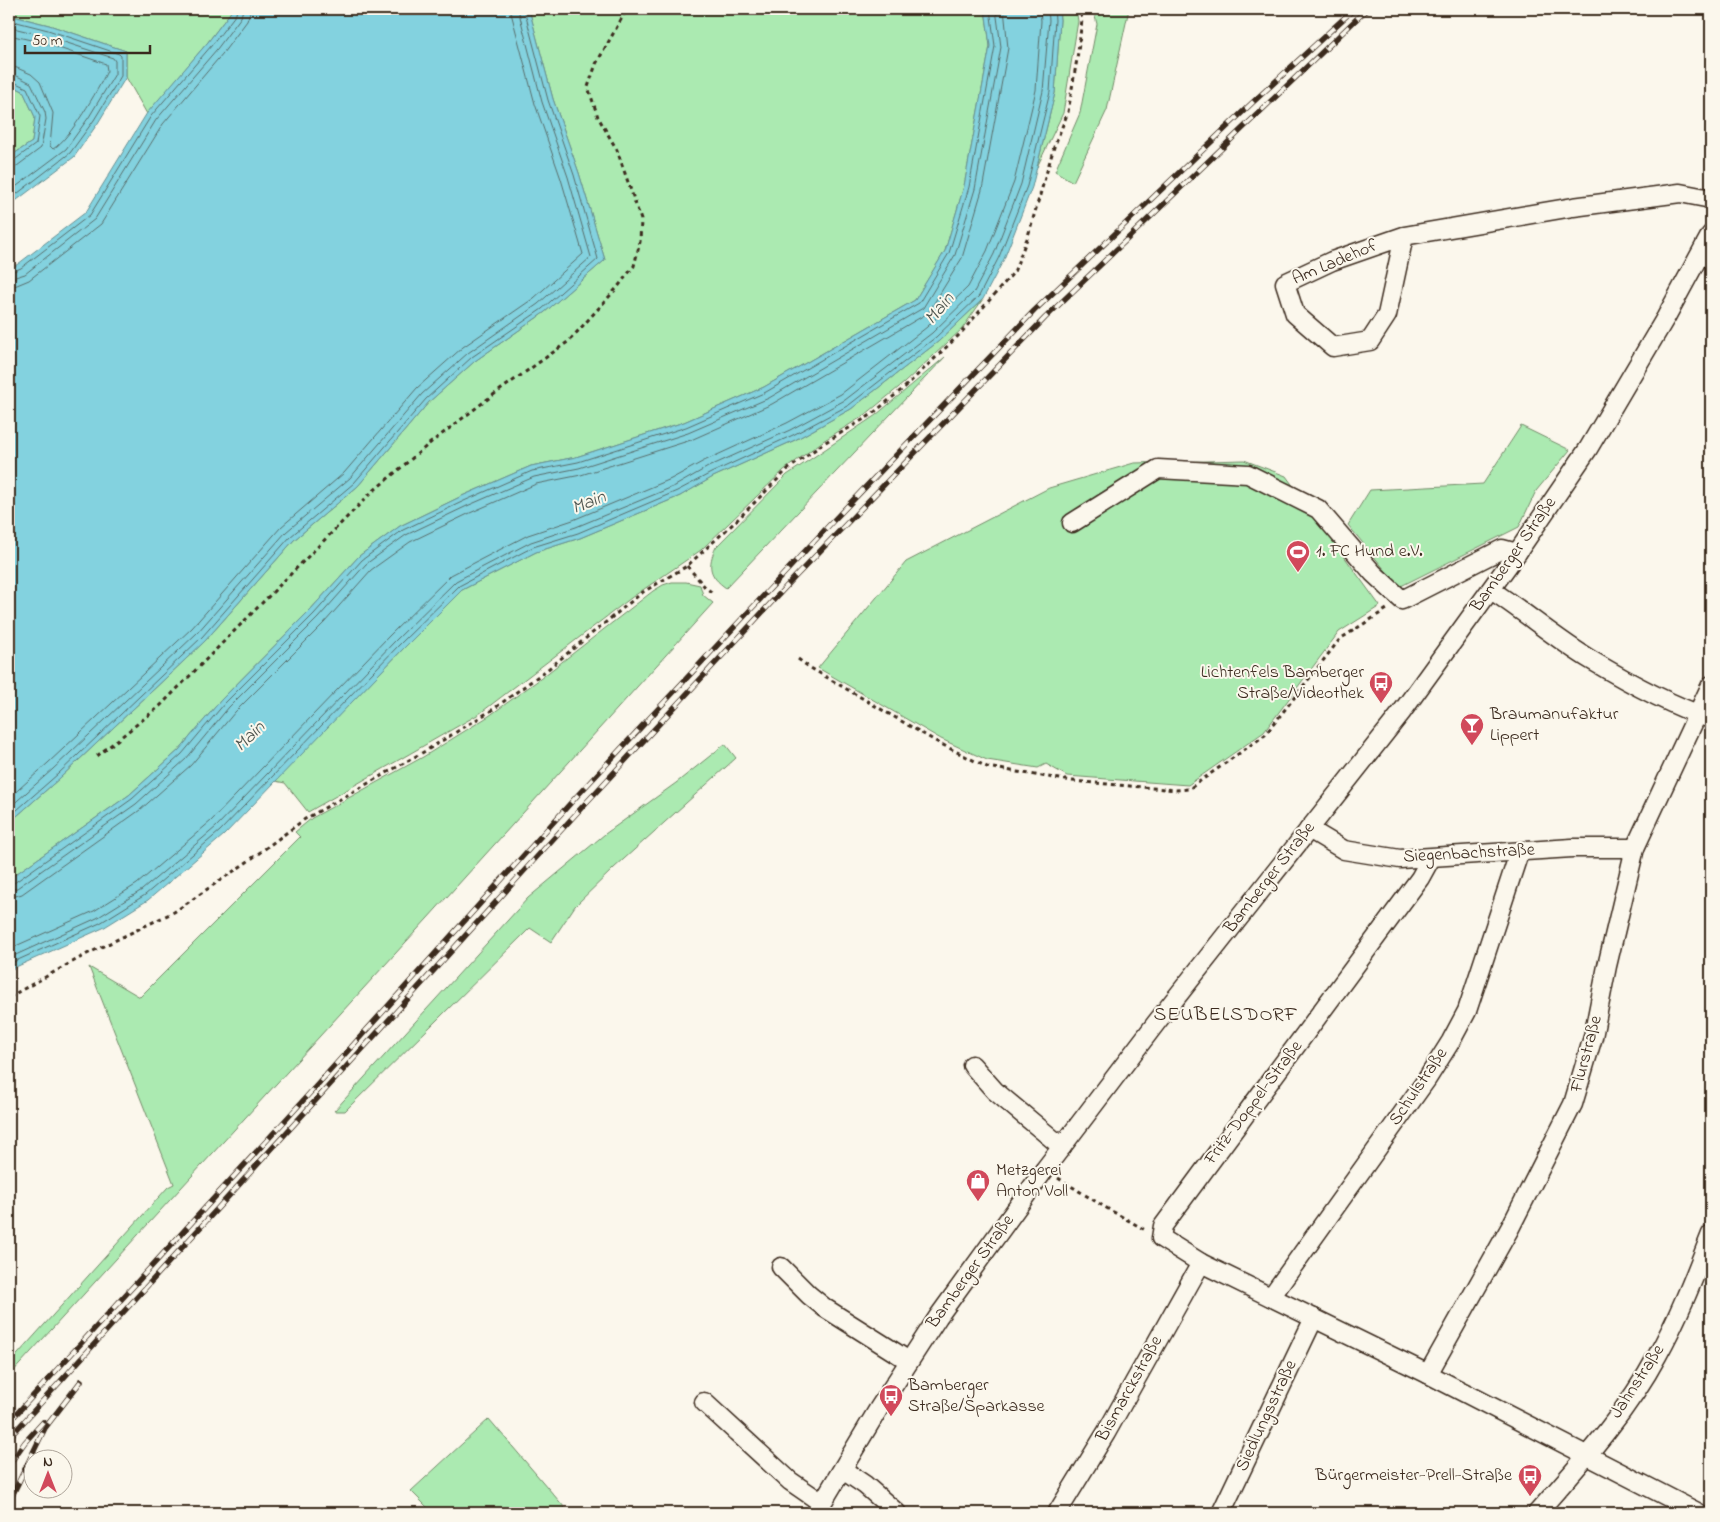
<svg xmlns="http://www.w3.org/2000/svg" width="1720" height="1522" font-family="'Indie Flower',sans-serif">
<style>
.green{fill:#abeab1;stroke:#738a68}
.water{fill:#83d2df;stroke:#668f92}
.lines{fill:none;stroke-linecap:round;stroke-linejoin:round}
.shore{stroke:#586d6b;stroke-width:1}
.minor-casing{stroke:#3b2a1e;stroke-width:21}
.path{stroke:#3b2a1e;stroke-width:3;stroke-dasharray:4 4;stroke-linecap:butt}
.minor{stroke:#fbf7ec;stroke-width:18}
.rail-casing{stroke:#3b2a1e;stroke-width:5.5}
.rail{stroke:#fbf7ec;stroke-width:4;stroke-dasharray:11;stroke-linecap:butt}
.labels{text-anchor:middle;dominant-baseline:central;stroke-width:4;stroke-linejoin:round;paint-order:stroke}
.street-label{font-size:18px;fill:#3b2a1e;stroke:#fbf7ec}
.poi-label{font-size:18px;fill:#3b2a1e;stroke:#fbf7ec;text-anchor:start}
.water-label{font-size:19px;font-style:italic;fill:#4d544e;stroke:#fbf7ec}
.quarter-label{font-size:20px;letter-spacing:1px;fill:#3b2a1e;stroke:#fbf7ec}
</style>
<rect width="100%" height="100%" fill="#fbf7ec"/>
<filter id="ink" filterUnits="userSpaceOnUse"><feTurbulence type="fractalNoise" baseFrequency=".02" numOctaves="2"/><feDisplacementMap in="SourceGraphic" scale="10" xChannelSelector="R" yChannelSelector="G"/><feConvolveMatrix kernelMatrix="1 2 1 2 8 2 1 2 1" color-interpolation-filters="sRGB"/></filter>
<g filter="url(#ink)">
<g class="green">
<path d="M9 9H233L208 42 147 114 126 77V51L49 25 9 15Z"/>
<path d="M529 9H985L990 46 964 186 945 251 915 300 764 387 684 422 576 457 531 466 462 496 400 526 359 556 310 610 221 700 179 750 129 795 13 876 9 881V823L61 777 205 641 294 540 358 486 429 402 475 361 545 312 605 260 579 173 553 99Z"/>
<path d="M1059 9H1076L1078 21 1063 113 1037 167 1055 93 1060 20Z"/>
<path d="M1093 9H1129L1107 110 1073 182 1055 171 1080 113 1097 24Z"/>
<path d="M9 84 23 91 35 117 32 142 9 157Z"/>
<path d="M983 299 962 329 904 383 865 415 823 441 784 470 701 550 631 598 479 714 308 812 285 783 275 781 403 649 462 590 536 552 580 538 680 496 713 477 795 440 851 409 939 341Z"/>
<path d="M945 357 726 588C709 576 707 566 716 547L787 475 876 415Z"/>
<path d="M1521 426 1570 450 1536 491 1519 527 1399 587 1348 525 1370 490 1483 484Z"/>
<path d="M1244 460 1286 476 1380 606 1339 632 1264 732 1188 785 1067 776 1046 764 1038 768 987 760 941 739 818 668 906 562 1049 488 1134 463Z"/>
<path d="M672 582H686L700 585 703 595 713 603 427 919 9 1376V1364L168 1187 174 1184 89 967 140 997 300 837 295 832 312 818 423 757 489 716 540 679 653 591 663 585Z"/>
<path d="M725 744 736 758 614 868 575 906 551 942 530 928 345 1111H334L528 898 605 834 676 783Z"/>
<path d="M489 1419 565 1508 560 1513H433L411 1491Z"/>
</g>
<g class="water">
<path d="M233 9H529L553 99 579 173 605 260 545 312 475 361 429 402 358 486 294 540 205 641 61 777 9 823V269L18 264 86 212 147 113 208 42Z"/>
<path d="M985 9H1059L1060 20 1055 93 1032 187 1004 259 983 299 939 341 851 409 795 440 713 477 680 496 580 538 536 552 462 590 403 649 224 835 148 900 103 928 9 970V881L13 876 129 795 179 750 221 700 310 610 359 556 400 526 462 496 531 466 576 457 684 422 764 387 915 300 945 251 964 186 990 46Z"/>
<path d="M9 15 49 25 126 51V77L98 123 74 157 9 206V157L32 142 35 117 23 91 9 84Z"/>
</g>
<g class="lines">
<g class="shore">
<path d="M9 20 48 30 119 54 121 56V76L94 120 70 153 9 200"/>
<path d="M9 27 46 36 113 58 115 61V74L89 117 66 149 9 192"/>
<path d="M9 35 44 43 106 64 107 71C98 90 70 139 53 149L50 146 53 113 40 82 31 74 17 68 9 66"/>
<path d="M9 74 15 75 31 83 45 112 46 119 41 148 17 166 9 168"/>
<path d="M9 80 27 88 40 116 36 144 13 161 9 162"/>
<path d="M9 273 21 268 90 215 151 116 212 45 236 14 237 9"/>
<path d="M9 279 25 274 95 219 156 120 217 49 241 17 243 9"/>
<path d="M9 287 17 285 29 280 101 224 163 124 223 53 247 21 251 9"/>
<path d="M9 798 48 763 192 628 281 527 344 473 417 388 463 347 534 298 583 254 561 179 535 104 510 9"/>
<path d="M9 808 53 769 197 633 286 532 350 478 422 394 468 353 538 304 591 257 568 177 542 102 518 9"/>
<path d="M9 817 58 774 202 637 290 537 354 483 426 399 472 357 542 309 598 259 574 175 548 100 524 9"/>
<path d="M9 884 14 883 132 799 182 754 225 703 314 614 362 560 403 530 464 501 532 471 578 462 686 427 766 392 919 303 949 253 969 187 995 46 990 9"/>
<path d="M9 890 17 888 136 804 186 759 229 707 318 618 366 564 406 535 467 506 534 477 579 468 688 433 769 398 923 308 955 255 975 189 1001 47 996 9"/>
<path d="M9 898 22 894 140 810 191 765 235 712 324 623 371 570 410 542 470 513 536 484 581 475 691 440 772 404 928 313 962 258 982 190 1008 48 1004 9"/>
<path d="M9 949 94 911 137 884 211 821 389 636 451 575 528 535 573 520 671 479 704 461 787 423 841 394 927 327 968 287 987 251 1014 182 1036 90 1041 21 1040 9"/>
<path d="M9 958 97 918 142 890 216 827 395 641 456 581 531 542 576 527 675 486 708 467 790 430 845 400 932 333 974 292 994 254 1021 184 1043 91 1049 20 1048 9"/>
<path d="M9 964 100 923 145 895 220 831 399 645 459 586 533 547 578 533 677 491 711 473 793 435 849 405 936 337 979 296 999 257 1027 186 1050 92 1055 20 1054 9"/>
</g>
<g class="minor-casing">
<g id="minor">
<path d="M1404 236 1387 315 1370 341 1333 347 1295 314 1285 283 1332 261 1404 236 1573 207 1680 193 1711 199"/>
<path d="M1072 523 1158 469 1248 474 1318 509 1373 573 1402 600 1502 549 1517 553"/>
<path d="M1491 590C1525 612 1556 639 1591 660 1626 681 1673 706 1711 719"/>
<path d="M1309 829 1344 850 1400 859 1572 848H1635"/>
<path d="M1431 858 1420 878 1163 1226 1161 1238 1201 1263 1428 1374 1699 1513"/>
<path d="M972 1065 995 1091 1062 1147"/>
<path d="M781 1267 809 1295 825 1308 909 1361"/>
<path d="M1271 1297 1427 1079 1451 1041 1467 1011 1519 853"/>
<path d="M1428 1374 1510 1228 1573 1104 1593 1037 1607 966 1635 848 1711 685"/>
<path d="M704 1402 790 1481 822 1503"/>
<path d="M843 1470 865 1485 897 1513"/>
<path d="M816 1513 879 1408 938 1317 1045 1169 1156 1023 1401 713 1517 553 1588 449 1666 317 1711 234"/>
<path d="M1057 1513 1106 1433 1201 1263"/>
<path d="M1221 1513 1314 1318"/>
<path d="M1537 1513C1580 1464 1626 1414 1657 1356 1679 1317 1695 1275 1711 1234"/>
</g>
</g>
<g class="path">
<path d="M687 566 706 588 714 594"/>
<path d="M798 659 809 667 937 742 987 767 1072 781 1176 790 1189 789 1265 735 1340 639 1387 609"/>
<path d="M97 756 160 706 371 493 429 444 489 398 569 341 617 288 634 266 640 242 641 220 617 150 598 117 588 87 596 64 627 9"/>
<path d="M9 997 87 954 174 912 247 862 305 819 427 750 492 710 548 669 643 592 687 566 736 521 787 470 824 443 871 415 905 387 960 334 1014 272 1028 236 1054 147 1068 112 1077 59 1082 20 1080 9"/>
<path d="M1058 1178 1103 1206 1147 1231"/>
</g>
<use href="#minor" class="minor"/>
<g class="rail-casing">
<g id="rail">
<path d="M9 1422 291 1114 576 797 834 520 1034 311 1252 103 1354 9"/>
<path d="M9 1438 584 805 795 577 1045 318 1367 9"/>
<path d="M9 1465 25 1442 43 1422"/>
<path d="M9 1502 45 1428 81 1381"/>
</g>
</g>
<use href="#rail" class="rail"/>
</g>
</g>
<defs>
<g id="stadium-pin" transform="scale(1.25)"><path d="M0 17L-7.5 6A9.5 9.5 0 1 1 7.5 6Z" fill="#d1495b" stroke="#fbf7ec"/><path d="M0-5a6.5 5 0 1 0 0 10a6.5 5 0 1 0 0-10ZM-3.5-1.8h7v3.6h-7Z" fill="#fff"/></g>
<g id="bus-pin" transform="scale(1.25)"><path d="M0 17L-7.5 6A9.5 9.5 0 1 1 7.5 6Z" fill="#d1495b" stroke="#fbf7ec"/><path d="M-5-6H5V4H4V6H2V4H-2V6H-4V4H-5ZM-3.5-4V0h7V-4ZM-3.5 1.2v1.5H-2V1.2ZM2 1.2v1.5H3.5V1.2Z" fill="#fff"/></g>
<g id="bar-pin" transform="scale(1.25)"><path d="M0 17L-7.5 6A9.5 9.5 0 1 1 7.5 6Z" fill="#d1495b" stroke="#fbf7ec"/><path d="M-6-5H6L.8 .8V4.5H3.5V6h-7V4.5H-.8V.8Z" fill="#fff"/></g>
<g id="shop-pin" transform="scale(1.25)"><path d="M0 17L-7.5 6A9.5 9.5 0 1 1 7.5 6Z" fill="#d1495b" stroke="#fbf7ec"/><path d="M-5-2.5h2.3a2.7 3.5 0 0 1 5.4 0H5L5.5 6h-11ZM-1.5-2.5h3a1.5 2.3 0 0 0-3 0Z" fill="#fff"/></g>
</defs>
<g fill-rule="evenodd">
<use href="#stadium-pin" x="1298" y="552"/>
<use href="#bus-pin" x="1381" y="683"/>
<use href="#bar-pin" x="1472" y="725"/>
<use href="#shop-pin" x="978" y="1181"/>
<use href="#bus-pin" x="891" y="1396"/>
<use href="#bus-pin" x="1530" y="1476"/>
</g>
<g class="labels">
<g class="street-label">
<text transform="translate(1335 263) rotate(-23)">Am Ladehof</text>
<text transform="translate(1514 555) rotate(-55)">Bamberger Straße</text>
<text transform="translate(1469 854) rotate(-3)">Siegenbachstraße</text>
<text transform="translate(1270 878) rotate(-52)">Bamberger Straße</text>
<text transform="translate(1587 1054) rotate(-75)">Flurstraße</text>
<text transform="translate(1419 1087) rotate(-56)">Schulstraße</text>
<text transform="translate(1254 1103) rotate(-53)">Fritz-Doppel-Straße</text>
<text transform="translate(971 1272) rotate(-54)">Bamberger Straße</text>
<text transform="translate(1638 1382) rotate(-57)">Jahnstraße</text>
<text transform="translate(1130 1389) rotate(-61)">Bismarckstraße</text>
<text transform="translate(1267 1416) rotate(-65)">Siedlungsstraße</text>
</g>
<g class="poi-label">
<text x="1316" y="552">1. FC Hund e.V.</text>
<text x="1364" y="673" text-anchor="end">Lichtenfels Bamberger<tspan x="1364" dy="21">Straße/Videothek</tspan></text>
<text x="1490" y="715">Braumanufaktur<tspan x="1490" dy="21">Lippert</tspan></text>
<text x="996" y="1171">Metzgerei<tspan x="996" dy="21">Anton Voll</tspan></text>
<text x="908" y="1386">Bamberger<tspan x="908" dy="21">Straße/Sparkasse</tspan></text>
<text x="1512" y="1476" text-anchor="end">Bürgermeister-Prell-Straße</text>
</g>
<g class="water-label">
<text transform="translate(940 309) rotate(-50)">Main</text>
<text transform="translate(589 503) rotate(-22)">Main</text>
<text transform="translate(250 737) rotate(-44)">Main</text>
</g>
<g class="quarter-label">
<text x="1226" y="1015">SEUBELSDORF</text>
</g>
</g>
<rect width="1720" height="1522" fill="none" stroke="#fbf7ec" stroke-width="30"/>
<rect x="15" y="15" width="1690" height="1492" fill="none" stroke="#3b2a1e" stroke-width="2" filter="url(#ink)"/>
<g transform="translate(48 1474)"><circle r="24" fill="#fbf7ec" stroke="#aea59a"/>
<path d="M0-4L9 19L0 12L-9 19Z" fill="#d1495b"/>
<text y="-8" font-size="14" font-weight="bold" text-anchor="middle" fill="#3b2a1e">N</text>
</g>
<path d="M25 45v8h125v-8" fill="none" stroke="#3b2a1e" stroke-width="2.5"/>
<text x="32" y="45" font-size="15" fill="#3b2a1e" stroke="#fbf7ec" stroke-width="4" paint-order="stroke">50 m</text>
</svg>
